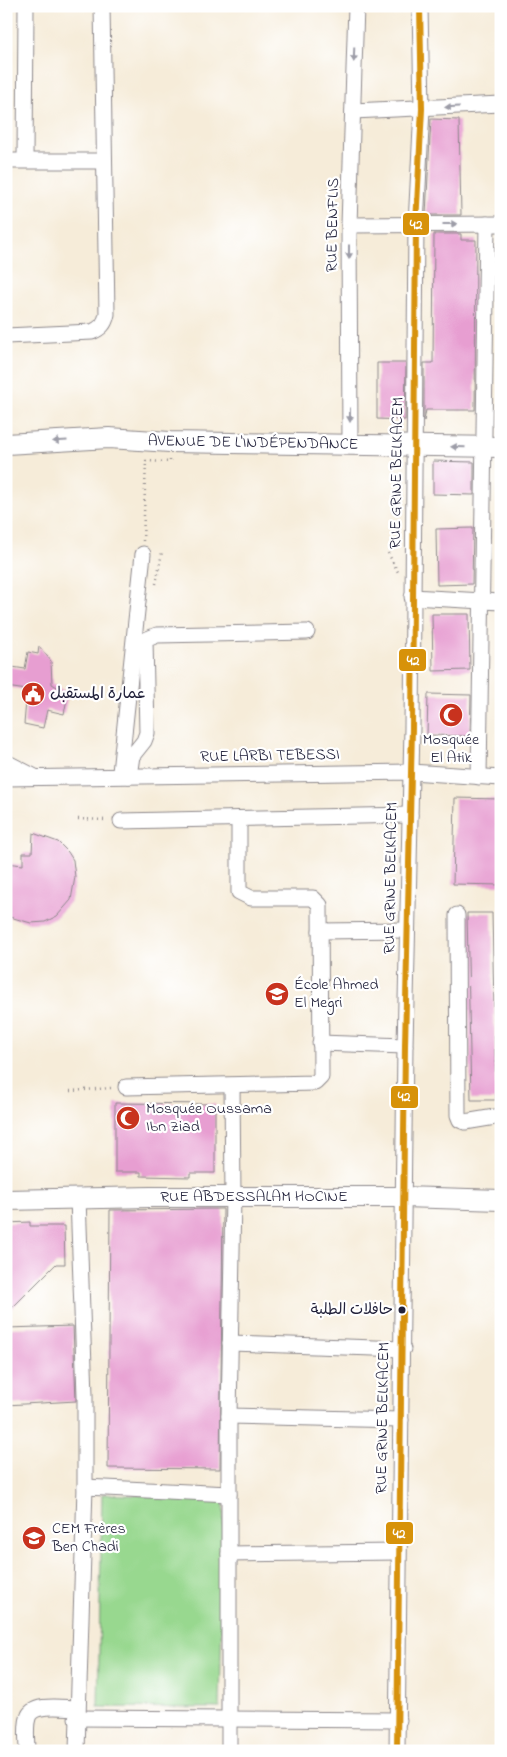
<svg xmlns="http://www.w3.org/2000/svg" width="507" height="1757" font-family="'Indie Flower','Playpen Sans Arabic',sans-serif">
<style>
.green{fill:#98d88f;stroke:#5d7d65}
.building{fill:#e79ed1}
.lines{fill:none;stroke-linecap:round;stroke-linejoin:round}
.minor-casing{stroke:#8c878a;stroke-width:17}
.major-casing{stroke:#8c878a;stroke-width:22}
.path{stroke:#8c878a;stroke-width:2.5;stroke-dasharray:1 4;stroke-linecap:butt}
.minor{stroke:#fff;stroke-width:15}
.major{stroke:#fff;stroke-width:20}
.bus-1-casing{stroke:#fff;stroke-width:10}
.bus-1{stroke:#d79209;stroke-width:6}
.oneway{fill:#9c9ca7}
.bus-dot{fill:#22223b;stroke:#fff;stroke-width:2}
.labels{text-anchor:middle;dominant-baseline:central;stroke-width:4.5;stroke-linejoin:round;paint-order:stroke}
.bus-label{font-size:15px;fill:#22223b;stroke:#fff;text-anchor:end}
.street-label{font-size:16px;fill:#22223b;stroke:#fff}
.poi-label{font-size:16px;fill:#22223b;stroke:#fff;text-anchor:start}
.line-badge{stroke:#fff;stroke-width:2}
.badge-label{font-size:14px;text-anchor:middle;font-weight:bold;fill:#fff}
</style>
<rect width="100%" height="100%" fill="#fff"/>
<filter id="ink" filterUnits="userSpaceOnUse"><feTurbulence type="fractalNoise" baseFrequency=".02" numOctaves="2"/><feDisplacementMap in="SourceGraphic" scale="10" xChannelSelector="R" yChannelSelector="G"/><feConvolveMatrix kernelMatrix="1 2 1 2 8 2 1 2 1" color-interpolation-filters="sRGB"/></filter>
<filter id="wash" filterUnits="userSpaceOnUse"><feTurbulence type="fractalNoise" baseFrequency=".0096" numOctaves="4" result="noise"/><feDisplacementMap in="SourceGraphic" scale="20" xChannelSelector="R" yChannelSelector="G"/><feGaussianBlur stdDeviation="1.12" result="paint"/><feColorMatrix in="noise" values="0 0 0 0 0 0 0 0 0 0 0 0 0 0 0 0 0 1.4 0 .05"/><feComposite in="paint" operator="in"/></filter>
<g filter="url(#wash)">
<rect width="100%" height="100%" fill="#f6ecd9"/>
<path class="green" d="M102 1494 224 1499 220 1708 98 1707Z"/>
<g id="blocks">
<g class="building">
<path d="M431 119 459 120 461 215H426Z"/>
<path d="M434 234H461V240H476L475 410H426L424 421V363H433Z"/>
<path d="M377 363H406L405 420 377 419Z"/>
<path d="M433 461 474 462V495L433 494Z"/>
<path d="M473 528 472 584 437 585 436 529Z"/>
<path d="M432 614H469L470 670 433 671Z"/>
<path d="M39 646 51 661 52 684 68 693 64 714 47 710 43 728 24 724 27 690 6 687V666L25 669 28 652 38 654Z"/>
<path d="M428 694 471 695 470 736 427 735Z"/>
<path d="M455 798 501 799V885L453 884Z"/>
<path d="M33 833 58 842 68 852 73 860 75 877 71 900 57 916 45 922 31 923 6 916V863L23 865V853H32Z"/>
<path d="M467 913H492L496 1100H471Z"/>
<path d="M115 1103 215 1104V1173H190V1177L141 1176V1172H115Z"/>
<path d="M223 1209 220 1469 108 1468 110 1210Z"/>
<path d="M30 1222V1226H64L65 1264H56L6 1314V1223Z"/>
<path d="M73 1326 76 1401 6 1405V1328Z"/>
</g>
</g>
</g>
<g filter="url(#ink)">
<use href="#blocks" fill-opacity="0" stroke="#8c878a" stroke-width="1"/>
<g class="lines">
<g class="minor-casing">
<g id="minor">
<path d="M353 111 501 104"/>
<path d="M25 160 26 6"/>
<path d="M6 161H104"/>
<path d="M349 225 501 224"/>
<path d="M6 336 92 332C101 328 105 324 107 314L102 6"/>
<path d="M350 445 349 225 356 6"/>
<path d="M412 597 501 602"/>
<path d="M6 762 35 777"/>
<path d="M120 772 143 554"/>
<path d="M129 776 132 756 144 741 147 733 145 640 157 635 307 632"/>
<path d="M479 777 487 224"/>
<path d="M6 778 411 772 501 778"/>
<path d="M121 821 410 815"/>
<path d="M457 915 458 1115 460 1120 465 1122 501 1116"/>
<path d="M320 931 407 930"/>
<path d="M320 1043 405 1046"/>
<path d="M126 1087 315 1083 321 1077 320 905 313 898H251L239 892V819"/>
<path d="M230 1343 403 1349"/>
<path d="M229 1416 401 1420"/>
<path d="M85 1487 229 1494"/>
<path d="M229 1554 398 1552"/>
<path d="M76 1718 399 1720"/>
<path d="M27 1751C27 1741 25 1727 28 1718 32 1702 64 1708 77 1708"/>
<path d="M77 1751 85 1487V1395L78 1198"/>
<path d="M229 1751V1416L233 1197 232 1086"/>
<path d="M397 1751 405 1046 412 728 416 224 422 109 420 6"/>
</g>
</g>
<g class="major-casing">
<g id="major">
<path d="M6 444 109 438 170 442 501 447"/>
<path d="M6 1200 150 1197H403L501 1200"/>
</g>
</g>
<g class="path">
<path d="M143 541 146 461 170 462V459"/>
<path d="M388 553 398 572"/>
<path d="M156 584 162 552"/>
<path d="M78 819 107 820"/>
<path d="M70 1091 111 1088"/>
</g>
<use href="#minor" class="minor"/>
<use href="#major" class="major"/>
<g class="bus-1-casing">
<path id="bus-1" d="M397 1751 405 1046 412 728 416 224 422 109 420 6"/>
</g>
<use href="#bus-1" class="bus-1"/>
</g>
<defs><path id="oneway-solid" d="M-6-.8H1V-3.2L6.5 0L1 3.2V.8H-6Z" transform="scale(1.25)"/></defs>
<g class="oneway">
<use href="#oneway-solid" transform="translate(354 55) rotate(92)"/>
<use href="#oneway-solid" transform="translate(452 107) rotate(176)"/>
<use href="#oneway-solid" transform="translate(450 224)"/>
<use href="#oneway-solid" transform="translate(349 252) rotate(90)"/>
<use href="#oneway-solid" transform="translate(350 415) rotate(90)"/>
<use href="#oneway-solid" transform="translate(60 441) rotate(177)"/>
<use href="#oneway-solid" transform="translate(458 447) rotate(-178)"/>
</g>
</g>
<defs>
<g id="civic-disc" transform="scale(1.25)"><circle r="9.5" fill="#c8321e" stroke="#fff"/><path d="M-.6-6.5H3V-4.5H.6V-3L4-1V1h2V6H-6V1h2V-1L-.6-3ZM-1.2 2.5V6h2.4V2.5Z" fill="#fff"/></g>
<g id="mosque-disc" transform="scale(1.25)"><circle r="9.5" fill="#c8321e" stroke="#fff"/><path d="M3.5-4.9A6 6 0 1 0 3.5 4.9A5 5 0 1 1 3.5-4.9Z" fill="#fff"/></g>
<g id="school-disc" transform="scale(1.25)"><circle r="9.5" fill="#c8321e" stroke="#fff"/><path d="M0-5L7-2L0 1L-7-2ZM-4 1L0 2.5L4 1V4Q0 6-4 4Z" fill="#fff"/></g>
</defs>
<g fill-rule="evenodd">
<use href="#civic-disc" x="33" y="694"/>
<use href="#mosque-disc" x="451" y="715"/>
<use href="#school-disc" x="277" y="994"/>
<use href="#mosque-disc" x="128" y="1118"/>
<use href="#school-disc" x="34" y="1538"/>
</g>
<circle class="bus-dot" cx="402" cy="1310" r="4.5"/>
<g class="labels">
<g class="bus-label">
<text x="393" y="1310">حافلات الطلبة</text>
</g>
<g class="street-label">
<text transform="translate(333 225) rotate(-89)">RUE BENFLIS</text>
<text transform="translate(253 443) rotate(1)">AVENUE DE L'INDÉPENDANCE</text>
<text transform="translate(397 473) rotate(-89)">RUE GRINE BELKACEM</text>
<text transform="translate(270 756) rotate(-1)">RUE LARBI TEBESSI</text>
<text transform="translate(391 878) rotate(-89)">RUE GRINE BELKACEM</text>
<text x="254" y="1197">RUE ABDESSALAM HOCINE</text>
<text transform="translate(383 1418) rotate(-89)">RUE GRINE BELKACEM</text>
</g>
<g class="poi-label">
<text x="50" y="694">عمارة المستقبل</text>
<text x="451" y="740" text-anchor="middle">Mosquée<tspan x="451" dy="18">El Atik</tspan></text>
<text x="294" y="985">École Ahmed<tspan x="294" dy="18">El Megri</tspan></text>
<text x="146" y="1109">Mosquée Oussama<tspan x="146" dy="18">Ibn Ziad</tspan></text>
<text x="52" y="1529">CEM Frères<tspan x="52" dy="18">Ben Chadi</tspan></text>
</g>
</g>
<g class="line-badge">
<rect x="402" y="212" width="28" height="24" rx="5" fill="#d79209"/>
<rect x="398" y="648" width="29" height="24" rx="5" fill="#d79209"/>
<rect x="390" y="1085" width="29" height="24" rx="5" fill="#d79209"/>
<rect x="385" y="1521" width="29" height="24" rx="5" fill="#d79209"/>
</g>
<g class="badge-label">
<text x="416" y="229">42</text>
<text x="413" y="665">42</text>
<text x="404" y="1101">42</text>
<text x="399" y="1538">42</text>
</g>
<rect width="507" height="1757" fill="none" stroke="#fff" stroke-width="25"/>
</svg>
